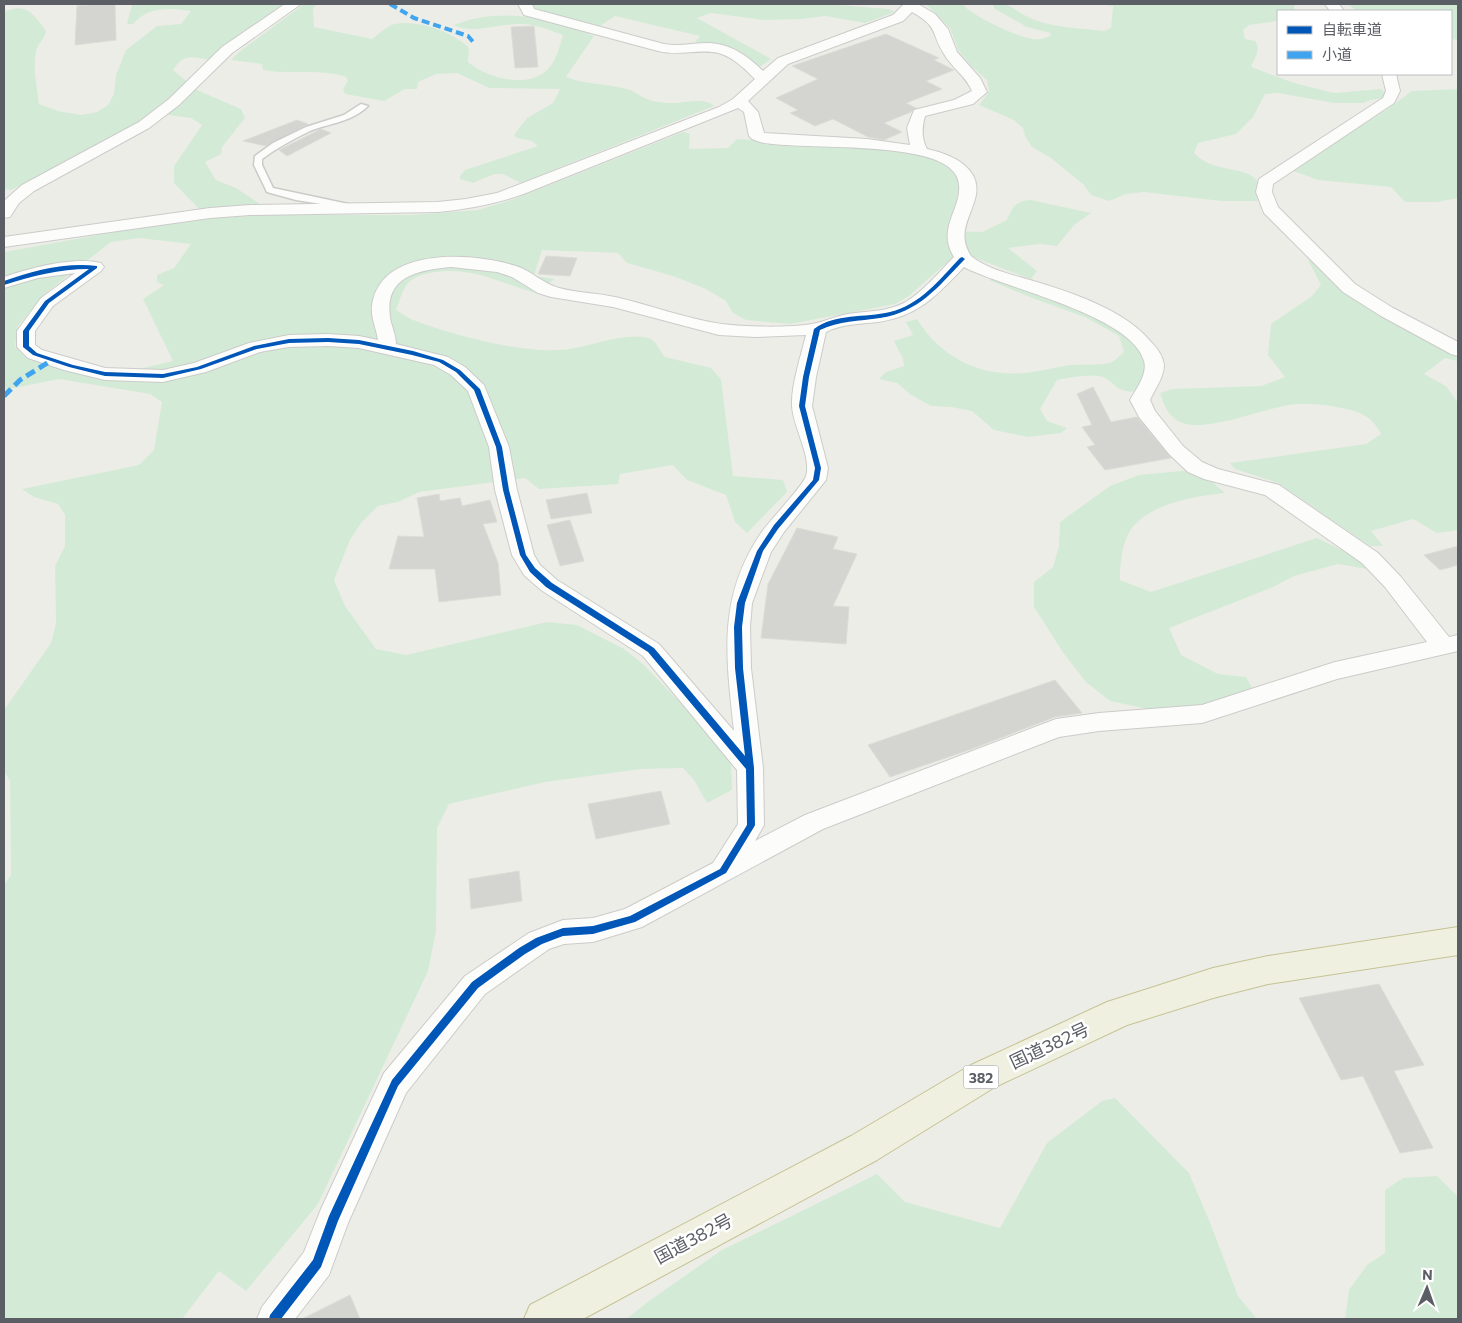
<svg xmlns="http://www.w3.org/2000/svg" width="1462" height="1323" font-family="Commissioner,'Noto Sans JP',sans-serif">
<style>
.green{fill:#d3ebd6;fill-rule:evenodd}
.building{fill:#d4d4d0;stroke:#dddcd6}
.lines{fill:none;stroke-linecap:round;stroke-linejoin:round}
.lane-casing{stroke:#cbcbca;stroke-width:3}
.street-casing{stroke:#cbcbca;stroke-width:2}
.highway-casing{stroke:#c5c393;stroke-width:2}
.lane{fill:#fcfcfb;fill-rule:evenodd}
.street{fill:#fcfcfb;fill-rule:evenodd}
.highway{fill:#f0f0e1;fill-rule:evenodd}
.quiet-far1{stroke:#40a5ee;stroke-width:4;stroke-dasharray:8 4;stroke-linecap:butt}
.quiet{stroke:#40a5ee;stroke-width:5;stroke-dasharray:10 5;stroke-linecap:butt}
.cycleway-casing{stroke:#fff;stroke-width:3}
.cycleway{fill:#0057b8;fill-rule:evenodd}
.labels{text-anchor:middle;dominant-baseline:central;stroke-width:5;stroke-linejoin:round;paint-order:stroke}
.shield{fill:#fff;stroke:#8d8e94;stroke-width:1}
.shield-label{font-size:14px;font-weight:bold;fill:#5c5e66}
.near-street-label{font-size:18px;fill:#5c5e66;stroke:#fff}
</style>
<rect width="100%" height="100%" fill="#edede7"/>
<g class="green">
<path d="M132 4H283L237 37 209 60C192 56 183 54 173 70L197 90 241 109 245 118 222 147 221 154 205 162 216 180 236 188 260 204 200 210 174 183V166L202 125 191 118 152 113C107 142 59 166 11 190L4 189V12C27 2 33 14 46 31 45 39 40 41 37 48 32 63 37 89 39 104L58 111 81 115 97 112 108 105 114 94 116 75 126 50 157 26 181 24 191 11C168 8 149 6 133 24H127Z"/>
<path d="M304 4H317L313 8 314 27 372 39C378 35 387 25 395 24 417 19 454 32 469 48L468 62C486 78 528 89 547 70 556 62 560 45 563 35 549 30 536 24 521 24 501 23 470 35 454 25 499 7 550 17 594 36L566 77C586 85 609 83 630 90 636 92 641 97 647 99 654 102 666 103 673 103 685 103 705 97 714 106L521 183 503 174H494L473 183 460 179V176L465 170 538 146 532 141 517 138 514 135 527 118 553 103 560 89 489 88 457 73 436 74 418 82 417 89H405L384 101 345 94 343 89 348 81 346 77C319 68 290 75 263 70L262 64 231 60 239 52Z"/>
<path d="M531 4H825L889 9 895 12 865 23 825 16 802 19 764 20 711 13 697 18 771 59 760 67 729 49 695 42 700 36 615 16 600 26C584 22 539 16 531 4Z"/>
<path d="M926 4H963C968 14 1016 36 1028 38 1036 40 1044 40 1051 35L1050 33 1027 27 995 9 993 5C1008 1 1015 11 1028 17 1051 28 1079 28 1104 31L1111 28 1113 6 1102 4H1296L1294 6 1295 11H1278V21L1249 25 1243 30 1245 39 1255 41C1262 50 1254 58 1251 67L1294 83 1334 93 1381 89 1385 93 1383 98 1370 100 1363 103H1334L1278 93 1265 94 1253 117 1236 134 1198 143 1194 153C1214 174 1243 165 1257 180L1256 193 1258 201H1221L1144 192 1126 194 1109 201 1091 195 1084 185 1051 158 1032 147 1025 136 1023 128 1014 120 979 105 989 92 987 80 970 65 958 50 950 28Z"/>
<path d="M1348 4H1458V40L1451 39V11H1357Z"/>
<path d="M1458 89V198L1437 202H1405L1391 187 1318 180 1291 170 1386 110 1412 91Z"/>
<path d="M683 132 690 134 689 149 728 148 737 139 853 146 906 152 928 157 952 169 960 177C959 196 952 213 951 231L982 232 1007 220C1012 207 1017 200 1031 200L1091 213 1074 225 1057 246 1040 244 1008 248 1037 271 1031 279 975 258 953 257 909 296 895 304 790 324 746 320 733 313 726 301 706 289 673 276 627 263 618 253 542 250 534 276 554 279 538 294C499 283 471 265 430 273 423 274 414 277 409 282 402 290 400 300 396 310 403 314 409 319 416 321 456 336 527 355 569 349 591 346 626 332 648 338 655 339 660 351 665 357L711 368 721 379 733 476 783 480 787 492 747 533 735 522 726 495 687 480 673 465 620 474 618 484 539 489 525 478 419 492 398 502 378 506 361 523 350 540 334 580 345 606 376 649 406 655 547 622 577 625 624 649 643 664 693 716 731 763 732 790 707 803 694 780 683 768 641 769 545 782 449 804 437 828 436 931 428 971 318 1204 246 1291 219 1271 182 1319H4V885L11 875 10 781 4 771V710L51 643 56 623 55 566 65 546V515L58 504 34 497 22 489 139 465 154 450 162 402 150 394 59 379 4 390V252L126 230 214 218 273 215H411L478 210 514 199ZM139 238 191 244 174 268 157 275V282L164 285 143 299 173 361 135 370 131 381 38 362 23 355 15 346 18 326 43 295 111 242Z"/>
<path d="M1315 258 1456 354 1457 361 1445 358 1424 374 1446 386 1458 403V530L1437 533 1413 519 1371 531 1383 546H1370L1278 483 1235 469 1230 463 1366 444 1381 434C1374 419 1362 412 1346 409 1328 405 1308 402 1289 405 1262 409 1200 435 1178 421 1167 414 1164 405 1160 393L1172 389 1261 386 1285 377 1268 355 1271 324 1312 296 1321 285 1308 260Z"/>
<path d="M994 278 1074 306 1130 337 1147 360 1141 384 1132 392C1115 390 1117 385 1105 378 1095 373 1068 378 1057 380L1040 409 1047 421 1067 428 1061 433 1028 437 994 430 972 411 951 407 931 406 911 395 897 383 879 379 886 372 904 366 903 359 894 341 913 335 906 322 917 319C940 357 980 377 1024 373 1039 372 1055 367 1070 365 1081 364 1104 366 1112 362 1116 360 1120 355 1124 352L1119 336 1085 317 1032 298 989 280Z"/>
<path d="M1191 470 1210 480 1225 493C1195 496 1152 503 1132 528 1122 541 1120 565 1120 580L1151 592 1317 538 1352 555 1367 569 1338 564 1294 576 1273 587 1169 628 1181 655 1218 674 1246 677 1254 691 1192 708 1148 709 1110 701 1086 682 1064 654 1034 607V582L1053 567 1059 546 1060 522 1110 486 1139 475Z"/>
<path d="M1115 1098 1189 1173 1211 1225 1238 1296 1257 1319H626L649 1301 722 1250 877 1174 905 1202 1000 1228 1047 1143 1102 1101Z"/>
<path d="M1437 1176 1458 1197V1319H1345L1349 1290 1367 1265 1385 1253V1190L1403 1178Z"/>
</g>
<g class="building">
<path d="M101 4H115L116 40 75 45 77 6Z"/>
<path d="M534 26 538 67 515 68 511 27Z"/>
<path d="M886 34 939 58 934 60 954 70 926 81 942 89 906 103 916 108 911 112 884 123 902 132 884 140 868 137 833 119 815 126 790 113 798 110 776 98 818 79 792 66Z"/>
<path d="M297 120 308 124 266 146 243 141Z"/>
<path d="M321 129 331 133 287 156 279 150Z"/>
<path d="M546 256 577 258 570 276 538 274Z"/>
<path d="M1093 387 1111 422 1137 417 1171 458 1105 470 1087 447 1095 445 1082 427 1092 425 1077 394Z"/>
<path d="M587 493 592 513 551 519 546 500Z"/>
<path d="M439 494 440 501 460 498 462 506 490 500 497 522 483 524 498 563 501 595 439 602 435 569H389L398 536 424 537 417 498Z"/>
<path d="M570 520 584 561 560 566 547 525Z"/>
<path d="M797 528 838 537 833 549 857 554 833 606 849 607 846 644 761 638 768 584Z"/>
<path d="M1458 546V565L1440 570 1424 555Z"/>
<path d="M1055 680 1082 713 1055 717 972 749 890 777 868 745Z"/>
<path d="M661 791 670 824 596 839 588 804Z"/>
<path d="M519 871 522 901 471 909 469 879Z"/>
<path d="M1379 984 1424 1065 1394 1071 1433 1148 1400 1153 1363 1076 1341 1080 1299 998Z"/>
<path d="M350 1295 360 1319H302Z"/>
</g>
<g class="lines">
<g class="lane-casing">
<path id="lane" d="M361 104 368 106C352 122 330 123 310 131 293 139 277 148 262 159V165L273 188 353 205V209L296 200 267 192 254 165 255 156 273 143 306 127 344 115Z"/>
</g>
<g class="street-casing">
<g id="street">
<path d="M285 4H301L232 53 179 105 149 128 34 191 19 203 10 217 4 218V201L22 185 139 122 169 99 222 47Z"/>
<path d="M518 4H532L534 9 664 44C679 47 693 43 708 43 730 43 749 57 763 71L778 58 893 15 904 4H918L935 14 948 29 957 52 980 78 987 92 973 104 925 116C922 127 921 138 927 149 951 154 984 168 975 199 969 220 957 234 971 256 987 269 1010 274 1030 280 1070 292 1124 309 1151 342 1157 348 1163 356 1164 365 1164 377 1155 389 1150 400L1155 411 1183 446 1202 462 1218 469 1279 485 1378 553 1401 577 1449 637 1458 635V651L1337 679 1202 723 1099 731 1059 737 823 829 642 927 593 942 564 944 549 949 485 994 406 1093 348 1223 329 1275 295 1319H257L262 1307 304 1252 321 1209 384 1073 465 976 529 933 563 920 593 918 625 909 713 863 738 824 737 770 643 656 541 590 524 575 512 555 495 490 489 447 468 391 451 375 434 365 359 348 328 346 289 347 260 352 206 372 163 382 105 380 64 370 28 358 17 347V331L41 298 75 273 38 278 4 288V277C30 268 74 256 101 263L104 267 101 271 53 306 35 331V345L42 350 105 368 163 370 194 363 249 343 289 335 328 334 359 336 378 340C376 326 369 315 373 300 386 246 476 253 516 266 532 271 543 284 559 288 578 293 597 293 615 297 651 305 686 319 722 324 747 327 787 328 812 324 824 322 836 316 848 314 867 311 886 312 904 303 923 292 938 273 954 257 934 226 968 204 957 177 941 138 796 151 760 142L752 139 749 136 744 112 738 108 526 193C497 204 468 209 438 212L250 215 210 218 4 247V237L210 208 250 205 438 202 466 199 497 193 719 107 733 99 755 79C744 68 729 53 712 52 692 50 680 56 658 51L524 15ZM912 12C940 28 930 32 944 54 952 68 966 76 972 91L954 100 914 110 907 128 910 145 867 139 764 133 758 112 748 101 788 64 903 21ZM451 267 497 272 512 277 538 293 551 297 613 307 719 335 755 337 806 335C801 356 791 385 792 406 793 427 812 457 806 476 803 486 770 520 761 533 717 598 726 657 734 731L659 644 557 580 540 565 534 555 517 490 509 447 484 385 465 367 448 357 396 344C396 334 391 326 390 317 384 276 419 270 451 267ZM964 267C1003 288 1132 315 1144 361 1148 374 1136 389 1130 400L1139 417 1169 454 1188 472 1204 479 1265 495 1362 563 1385 587 1427 642 1335 662 1202 705 1099 713 1056 719 805 815 755 841 764 825 763 768 751 668 750 627 752 603 771 552 784 532 826 480 828 468 812 406 816 377 826 332C842 324 860 324 878 322 919 316 937 295 964 267Z"/>
<path d="M1325 4H1339L1344 11H1330Z"/>
<path d="M1382 74H1396L1400 91 1394 103 1273 184 1272 192 1278 207 1355 284 1393 308 1458 342V356L1451 354 1381 316 1343 292 1264 213 1256 192 1259 179 1383 98 1386 91Z"/>
</g>
</g>
<g class="highway-casing">
<path id="highway" d="M1458 927V955L1268 984 1213 998 1127 1025 995 1087 877 1160 583 1319H524L530 1305 851 1136 971 1065 1107 1002 1213 968 1268 956Z"/>
</g>
<use href="#lane" class="lane"/>
<use href="#street" class="street"/>
<use href="#highway" class="highway"/>
<path class="quiet-far1" d="M390 4 414 18 468 36 474 43"/>
<path class="quiet" d="M4 396 20 380 52 360"/>
<g class="cycleway-casing">
<path id="cycleway" d="M962 257 965 259 964 260C938 287 919 312 880 318 859 321 839 321 820 330L809 377 805 406 821 468 819 480 778 529 763 551 745 603 742 627 743 668 754 768 755 825 754 827 726 873 635 922 593 934 563 936 542 944 525 954 478 988 398 1086 338 1221 321 1267 281 1319H269L270 1315 313 1260 329 1216 392 1080 472 982 519 948 536 938 563 928 593 926 630 916 720 869 747 825 746 769 648 652 546 587 530 572 520 555 503 490 496 447 474 390 456 372 439 362 412 355 359 344 328 342 289 343 257 349 201 369 163 378 105 376 69 367 33 355 23 347V331L45 301 89 269C59 269 32 276 4 285V281C32 271 66 262 97 266V268L49 303 29 331V346L37 353 73 365 105 372 163 374 197 367 254 346 289 339 328 338 359 340 413 351 443 360 460 370 480 389 502 447 509 490 526 555 535 568 552 583 654 648 745 756 735 668 734 627 737 603 757 551 774 525 813 480 815 468 799 406 803 377 814 329C835 313 865 318 890 312 920 305 940 279 960 258Z"/>
</g>
<use href="#cycleway" class="cycleway"/>
</g>
<g class="labels">
<rect class="shield" x="963.5" y="1065.5" width="35" height="23" rx="4"/>
<g class="shield-label">
<text x="981" y="1077">382</text>
</g>
<g class="near-street-label">
<text transform="translate(1049 1045) rotate(-25)">国道382号</text>
<text transform="translate(693 1238) rotate(-28)">国道382号</text>
</g>
</g>
<rect width="1462" height="1323" fill="none" stroke="#5c5e66" stroke-width="10"/>
<rect x="1277" y="10" width="175" height="65" fill="#ffffff" stroke="#bebfc2"/>
<rect x="1287" y="26" width="25" height="8" fill="#0057b8" stroke="#bebfc2"/>
<text x="1322" y="35" font-size="15" fill="#5c5e66">自転車道</text>
<rect x="1287" y="51" width="25" height="8" fill="#40a5ee" stroke="#bebfc2"/>
<text x="1322" y="60" font-size="15" fill="#5c5e66">小道</text>
<g transform="translate(1427 1288) rotate(2)" stroke="#ffffff" stroke-width="4" paint-order="stroke">
<path d="M0-4L9 19L0 12L-9 19Z" fill="#5c5e66"/>
<text y="-8" font-size="14" font-weight="bold" text-anchor="middle" fill="#5c5e66">N</text>
</g>
</svg>
